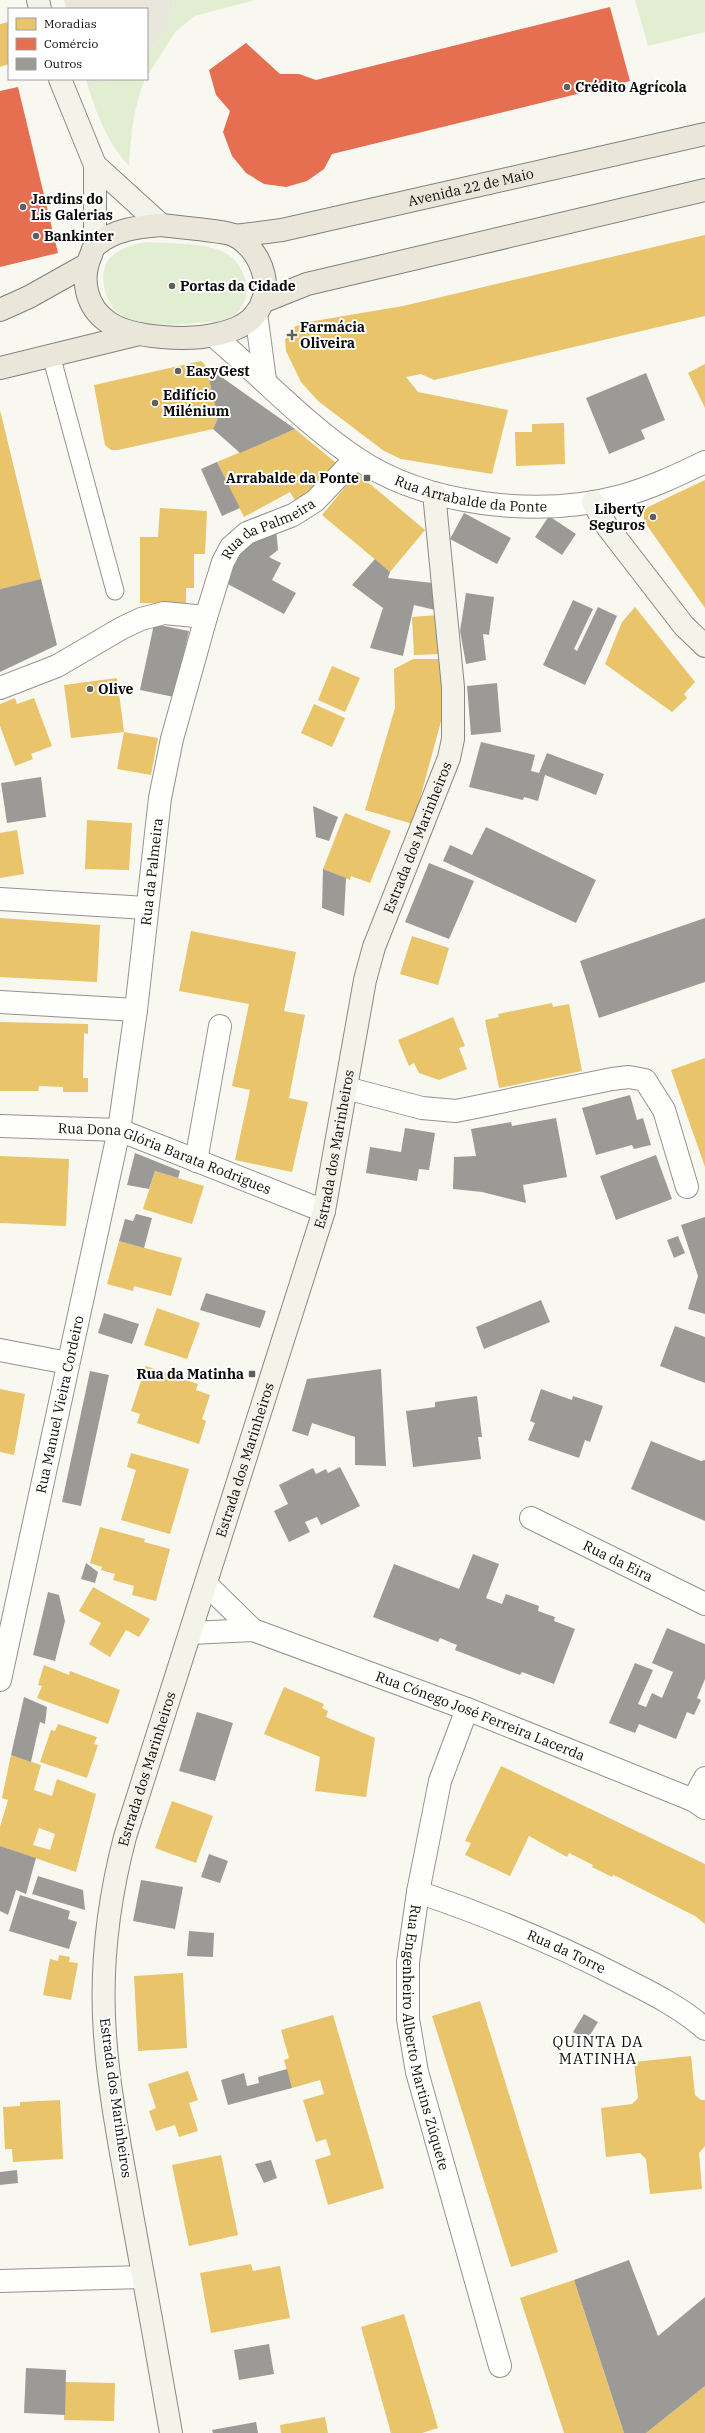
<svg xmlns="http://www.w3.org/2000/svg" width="705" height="2433" font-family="'IBM Plex Serif',serif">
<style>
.green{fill:#e1eed2}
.plaza{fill:#e9e7dc}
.homes{fill:#e9c46a;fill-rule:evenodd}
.shops{fill:#e76f51}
.building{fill:#9c9a96}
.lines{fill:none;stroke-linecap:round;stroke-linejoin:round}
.lane-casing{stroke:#93928f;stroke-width:19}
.street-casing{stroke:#93928f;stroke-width:24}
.secondary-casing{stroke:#898985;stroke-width:24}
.primary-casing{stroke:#80807c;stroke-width:24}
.lane{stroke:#fefefd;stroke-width:17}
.street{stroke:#fefefd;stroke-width:22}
.secondary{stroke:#f3f3e9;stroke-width:22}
.primary{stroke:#eae7da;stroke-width:22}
.poi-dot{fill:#5f5f5c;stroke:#fff;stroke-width:1.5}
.labels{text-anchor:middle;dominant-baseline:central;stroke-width:4;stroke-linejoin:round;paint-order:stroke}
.poi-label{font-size:14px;font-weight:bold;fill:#0c0c0c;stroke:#fff;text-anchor:start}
.street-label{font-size:14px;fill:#0c0c0c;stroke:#fff}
.neighbourhood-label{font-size:15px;letter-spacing:1px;fill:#0c0c0c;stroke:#fff}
</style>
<rect width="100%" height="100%" fill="#f9f8f0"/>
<g class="green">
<path d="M174 0H255L195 16 176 31 147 76V56L169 23Z"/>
<path d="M635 0H705V32L648 46Z"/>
<path d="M112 79H145C133 108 131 135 129 166 107 142 98 117 88 87Z"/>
<path d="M149 242C171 244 208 242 227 254 248 267 256 302 231 317 225 321 215 322 208 322 181 324 142 330 119 313 104 303 97 271 110 258 120 248 136 243 149 242Z"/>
</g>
<g class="plaza">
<path d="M64 0H174L169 23 147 56V9H66Z"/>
<path d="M86 79H112L88 87Z"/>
</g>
<g class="homes">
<path d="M9 22V64L0 67V24Z"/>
<path d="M705 235V316L434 380 421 374 406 377 418 392 508 410 492 474 401 459 384 451 318 401 301 382 286 351 285 340 289 332 296 326 308 322 403 306Z"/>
<path d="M201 361 206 366 218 418 213 429 118 450H111L105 445 94 385Z"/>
<path d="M705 364V408L688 373Z"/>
<path d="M0 410 41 579 0 589Z"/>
<path d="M564 423 565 464 516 466 515 432H532V424Z"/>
<path d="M295 429 341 467 297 504 290 492 244 517 217 462Z"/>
<path d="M357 473 425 530 390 572 322 515Z"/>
<path d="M705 480V608L644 521V512L646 508Z"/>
<path d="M160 508 207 511 205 554H194V588H186V604L140 603V537H158Z"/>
<path d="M635 607 695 682 684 694 687 698 672 712 605 664 622 622Z"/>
<path d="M437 615 439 654 414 655 412 617Z"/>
<path d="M413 659H441L443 714 413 824 365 810 395 708 394 669Z"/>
<path d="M332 666 360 678 345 712 318 700Z"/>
<path d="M117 678 124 732 71 738 64 685Z"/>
<path d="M15 698 17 704 34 698 52 746 31 754 33 759 15 766 0 726V704Z"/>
<path d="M314 704 345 718 332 747 301 733Z"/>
<path d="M124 732 158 738 151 775 117 769Z"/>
<path d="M345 813 391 831 370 883 351 876 350 880 323 869Z"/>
<path d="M87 820 132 823 129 870 85 869Z"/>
<path d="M17 830 24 874 0 878V833Z"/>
<path d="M0 918 100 925 97 982 0 977Z"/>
<path d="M191 931 296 952 284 1011 305 1015 289 1098 308 1102 292 1172 235 1160 250 1090 232 1086 249 1004 179 991Z"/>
<path d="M412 936 449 948 438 985 400 974Z"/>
<path d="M552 1003 553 1007 569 1004 582 1071 499 1088 485 1020 499 1017 498 1014Z"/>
<path d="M453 1017 465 1046 459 1048 467 1069 439 1080 419 1073 414 1063 409 1066 398 1040Z"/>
<path d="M0 1022 88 1024V1034L84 1033 83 1078H88V1092H63V1087L39 1086 38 1091H0Z"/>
<path d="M705 1058V1167L671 1070Z"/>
<path d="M0 1156 69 1159 66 1226 0 1223Z"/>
<path d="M155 1171 204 1186 192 1224 143 1209Z"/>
<path d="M119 1241 182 1258 171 1296 134 1286 133 1291 107 1284Z"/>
<path d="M157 1308 200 1323 187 1359 144 1345Z"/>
<path d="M146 1366 198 1384 196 1390 210 1395 202 1419 206 1421 199 1444 137 1423 140 1414 131 1411Z"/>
<path d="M0 1389 25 1394 14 1455 0 1452Z"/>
<path d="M131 1453 189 1469 170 1534 121 1520 136 1470 127 1467Z"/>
<path d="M100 1527 145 1539 144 1542 170 1549 156 1601 132 1595 134 1586 113 1580 115 1574 101 1570 102 1567 90 1563Z"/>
<path d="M93 1587 150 1619 139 1637 126 1630 110 1657 89 1644 101 1623 79 1611Z"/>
<path d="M44 1665 69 1675 70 1671 120 1690 108 1724 37 1698 42 1686 38 1685Z"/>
<path d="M284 1687 324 1704 322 1708 328 1711 326 1717 375 1738 366 1797 315 1791 320 1757 264 1734Z"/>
<path d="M58 1724 97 1737 94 1744 98 1745 87 1778 40 1762 51 1730 55 1731Z"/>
<path d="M11 1755 41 1765 34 1790 52 1796 57 1779 96 1794 76 1872 0 1846V1827L8 1800 2 1798ZM39 1828 55 1834 50 1850 33 1845Z"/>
<path d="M501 1766 705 1864V1924L695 1916 618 1877 613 1875 612 1877 592 1867 593 1865 569 1853 567 1857 529 1836 510 1876 465 1855 471 1843 465 1841Z"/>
<path d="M172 1801 213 1816 196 1863 155 1848Z"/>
<path d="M59 1955 70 1957 69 1962 78 1963 71 2000 43 1995 50 1959 58 1961Z"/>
<path d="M183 1973 187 2048 138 2051 134 1976Z"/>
<path d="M480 2001 558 2252 511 2267 432 2016Z"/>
<path d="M333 2015 384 2188 328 2205 315 2160 331 2155 326 2139 316 2142 303 2100 324 2094 320 2080 292 2088 284 2060 289 2058 281 2030Z"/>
<path d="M691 2056 695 2095 701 2100H705V2146L699 2153 702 2189 650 2194 646 2159 640 2153 606 2157 601 2108 632 2104 638 2098 634 2062Z"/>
<path d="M188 2071 198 2100 189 2103 198 2131 179 2137 175 2125 156 2131 149 2111 156 2108 148 2084Z"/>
<path d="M60 2100 63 2159 13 2162 12 2149H5L3 2107 20 2106V2102Z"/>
<path d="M221 2155 238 2235 189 2246 172 2165Z"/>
<path d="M251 2264 253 2271 280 2266 290 2318 211 2333 200 2273Z"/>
<path d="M574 2280 602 2366 624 2433H564L548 2384 520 2298Z"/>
<path d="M404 2314 438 2428 422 2433H391L361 2327Z"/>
<path d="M65 2382 115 2383 114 2421 64 2420Z"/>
<path d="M705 2386V2433H646Z"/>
<path d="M325 2417 328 2433H281L280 2425Z"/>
</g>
<g class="shops">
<path d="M610 7 630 81 332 154 324 169 307 181 286 187 264 184 246 173 232 156 223 132 230 111 216 95 209 70 246 43 280 74H299L316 80Z"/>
<path d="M18 87 58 253 0 267V91Z"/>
</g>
<g class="building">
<path d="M206 366 295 429 240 453 213 429 218 418Z"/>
<path d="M646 373 665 420 641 430 645 439 609 454 586 398Z"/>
<path d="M217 462 240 508 222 516 201 469Z"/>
<path d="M464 513 511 538 497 564 450 539Z"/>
<path d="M549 516 576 534 562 555 535 537Z"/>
<path d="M276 528 278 550 269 557 281 563 272 580 296 593 284 614 224 582 244 544Z"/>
<path d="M375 559 390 572 388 578 433 583 435 610 414 605 403 656 370 648 383 608 352 585Z"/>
<path d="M41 579 57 645 0 672V589Z"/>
<path d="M466 593 494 597 489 635 483 634 486 660 466 664 460 631Z"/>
<path d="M573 600 593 609 574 649 577 651 598 607 617 616 585 685 543 665Z"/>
<path d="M154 624 189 631 174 697 140 690Z"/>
<path d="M497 683 501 732 471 735 467 686Z"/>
<path d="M481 742 535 755 531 771 539 773 547 753 604 774 596 795 545 775 538 801 524 797 523 800 469 787Z"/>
<path d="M41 777 46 817 7 823 1 783Z"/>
<path d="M313 806 338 817 329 841 316 837Z"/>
<path d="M486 827 596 880 576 923 443 861 450 845 472 855Z"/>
<path d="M429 863 474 881 449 939 405 922Z"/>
<path d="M323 869 346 878 344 916 322 908Z"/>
<path d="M705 918V982L599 1018 580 961Z"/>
<path d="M630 1095 637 1120 643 1118 651 1145 634 1149 632 1145 596 1155 582 1108Z"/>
<path d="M556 1118 567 1177 523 1185 526 1203 482 1192 453 1189 454 1157 476 1156 471 1129 511 1122 512 1126Z"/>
<path d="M405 1128 435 1133 429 1170 419 1169 417 1181 366 1173 370 1147 401 1152Z"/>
<path d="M135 1153 180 1171 178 1178 155 1171 149 1189 127 1185Z"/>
<path d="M656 1155 672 1199 616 1220 600 1176Z"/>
<path d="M136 1214 152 1218 144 1248 119 1241 125 1219 133 1221Z"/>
<path d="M705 1217V1314L688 1309 698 1276 681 1225Z"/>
<path d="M678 1236 685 1253 674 1258 667 1240Z"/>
<path d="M206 1293 266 1311 260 1328 200 1310Z"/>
<path d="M541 1300 550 1322 484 1349 476 1327Z"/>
<path d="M104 1313 139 1324 132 1344 98 1333Z"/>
<path d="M675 1326 705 1337V1383L660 1366Z"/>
<path d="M381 1369 386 1466 355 1465V1437L312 1423 308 1436 292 1431 307 1379Z"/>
<path d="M90 1371 109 1375 81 1506 62 1502Z"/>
<path d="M541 1389 572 1400 573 1396 603 1406 590 1442 585 1440 579 1458 528 1440 535 1423 530 1421Z"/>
<path d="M477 1396 482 1437H478L481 1459 413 1467 406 1411 435 1407V1402Z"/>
<path d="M651 1441 701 1461 705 1460V1521L631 1489Z"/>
<path d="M340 1467 360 1506 321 1525 317 1517 305 1522 310 1532 289 1542 274 1511 288 1504 279 1485 313 1468 316 1474 326 1469 328 1473Z"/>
<path d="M473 1554 499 1564 486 1598 502 1604 506 1594 539 1606 538 1611 555 1617 554 1621 575 1629 554 1684 522 1672 520 1675 455 1650 457 1645 440 1638 438 1642 373 1617 394 1564 459 1589Z"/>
<path d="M86 1563 98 1572 95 1583 81 1579Z"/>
<path d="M48 1592 59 1595 65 1621 55 1661 33 1655Z"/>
<path d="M667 1628 705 1644V1679L697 1698 701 1700 694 1715 687 1712 676 1739 639 1724 635 1733 609 1723 635 1663 653 1670 638 1704 646 1707 652 1693 662 1698 673 1672 652 1663Z"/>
<path d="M24 1697 47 1707 45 1724 40 1722 31 1762 11 1755Z"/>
<path d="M197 1712 233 1723 215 1781 179 1771Z"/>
<path d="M0 1846 36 1858 26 1894 16 1890 8 1915 0 1911Z"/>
<path d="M209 1854 228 1861 220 1883 201 1877Z"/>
<path d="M38 1876 83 1890 85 1910 32 1894Z"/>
<path d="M141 1880 183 1887 175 1929 133 1921Z"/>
<path d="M20 1895 70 1911 68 1919 77 1922 69 1949 9 1931Z"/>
<path d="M189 1931 214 1933 213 1957 187 1956Z"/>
<path d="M584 2014 598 2022 587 2040 573 2032Z"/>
<path d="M287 2069 292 2088 228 2105 221 2080 244 2073 247 2086 259 2083 258 2077Z"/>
<path d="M271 2160 277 2178 264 2183 255 2164Z"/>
<path d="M17 2170 18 2183 0 2185V2172Z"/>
<path d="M629 2260 658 2336 705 2297V2386L646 2433H624L574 2280Z"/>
<path d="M269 2344 274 2374 239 2380 234 2350Z"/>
<path d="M26 2368 66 2370 65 2415 24 2413Z"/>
<path d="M256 2422 258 2433H213L212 2430Z"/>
</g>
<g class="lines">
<g class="lane-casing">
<path id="lane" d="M51 355 115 591"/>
</g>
<g class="street-casing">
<g id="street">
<path d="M256 313 265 380"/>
<path id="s1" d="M214 336C261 376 304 423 356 458 427 506 539 518 621 496 651 488 678 475 705 462"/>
<path d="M0 688 57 666 122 628 141 619 164 613 206 617"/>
<path d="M0 899 146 908"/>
<path d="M0 1002 136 1010"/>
<path d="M346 1088 422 1108 456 1111 612 1079 629 1077 645 1080 664 1110 687 1187"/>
<path id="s2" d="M0 1126 119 1130 324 1211"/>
<path d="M196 1161 220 1026"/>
<path d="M0 1350 68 1363"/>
<path id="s3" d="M531 1518 705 1604"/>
<path d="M206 1584 253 1630"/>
<path id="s4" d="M191 1633 253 1630 467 1709 693 1800 705 1808"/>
<path id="s5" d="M0 1680 119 1130 136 1010 160 798 172 739 206 617 223 562 231 547 247 533 293 515 315 501 356 458"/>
<path id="s6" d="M467 1709 440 1781 418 1892 408 1962V2019L417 2072 500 2366"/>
<path d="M693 1800 705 1778"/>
<path id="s7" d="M418 1892C489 1916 556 1944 622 1978 650 1992 682 2008 705 2029"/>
<path d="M0 2281 143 2277"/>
</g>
</g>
<g class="secondary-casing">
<g id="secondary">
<path d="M38 0 40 9"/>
<path d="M60 79 95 165V246"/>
<path d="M95 165 161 225"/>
<path d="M593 502 606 525 684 626 705 646"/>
<path id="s8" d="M171 2433C158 2358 145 2284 131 2209 121 2151 109 2093 105 2035 100 1968 108 1902 125 1837L324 1211 365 980 374 947 449 758 453 739V687L434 493"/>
</g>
</g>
<g class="primary-casing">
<g id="primary">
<path d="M161 225C175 227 228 231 236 236 264 253 277 295 251 319 241 328 230 331 218 334 191 341 132 339 108 322 86 307 80 279 91 255 92 252 93 247 96 245 115 229 138 227 161 225Z"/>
<path id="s9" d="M235 236 282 230 705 134"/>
<path d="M262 302 307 284 705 190"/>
<path d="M0 310 29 297 86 265"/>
<path d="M0 368 139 334"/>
</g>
</g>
<use href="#lane" class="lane"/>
<use href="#street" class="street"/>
<use href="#secondary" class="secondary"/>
<use href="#primary" class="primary"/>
</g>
<g class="poi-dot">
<circle cx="567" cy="87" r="4"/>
<circle cx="23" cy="207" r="4"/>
<circle cx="36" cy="236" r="4"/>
<circle cx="172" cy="286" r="4"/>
<path d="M290 329h4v4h4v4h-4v4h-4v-4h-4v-4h4z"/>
<circle cx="178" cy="371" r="4"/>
<circle cx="155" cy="403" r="4"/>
<rect x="363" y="474" width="8" height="8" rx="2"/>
<circle cx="653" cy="517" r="4"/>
<circle cx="90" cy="689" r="4"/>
<rect x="248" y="1370" width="8" height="8" rx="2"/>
</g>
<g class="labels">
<g class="poi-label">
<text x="575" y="87">Crédito Agrícola</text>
<text x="31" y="199">Jardins do<tspan x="31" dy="16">Lis Galerias</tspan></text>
<text x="44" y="236">Bankinter</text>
<text x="180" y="286">Portas da Cidade</text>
<text x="300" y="327">Farmácia<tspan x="300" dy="16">Oliveira</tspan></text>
<text x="186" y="371">EasyGest</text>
<text x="163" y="395">Edifício<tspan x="163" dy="16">Milénium</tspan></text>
<text x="359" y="478" text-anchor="end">Arrabalde da Ponte</text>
<text x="645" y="509" text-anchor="end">Liberty<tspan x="645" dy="16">Seguros</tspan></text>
<text x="98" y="689">Olive</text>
<text x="244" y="1374" text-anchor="end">Rua da Matinha</text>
</g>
<g class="street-label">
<text stroke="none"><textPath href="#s9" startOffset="241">Avenida 22 de Maio</textPath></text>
<text stroke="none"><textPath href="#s1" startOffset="310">Rua Arrabalde da Ponte</textPath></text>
<text stroke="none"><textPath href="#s5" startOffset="1200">Rua da Palmeira</textPath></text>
<text stroke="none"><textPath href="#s8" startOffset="1647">Estrada dos Marinheiros</textPath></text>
<text stroke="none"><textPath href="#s5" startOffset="823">Rua da Palmeira</textPath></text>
<text stroke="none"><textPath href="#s8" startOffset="1323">Estrada dos Marinheiros</textPath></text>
<text stroke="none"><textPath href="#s2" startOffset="170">Rua Dona Glória Barata Rodrigues</textPath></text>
<text stroke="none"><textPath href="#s5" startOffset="282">Rua Manuel Vieira Cordeiro</textPath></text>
<text stroke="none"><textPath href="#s8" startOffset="999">Estrada dos Marinheiros</textPath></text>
<text stroke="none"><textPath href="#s3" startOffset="97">Rua da Eira</textPath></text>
<text stroke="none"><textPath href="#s4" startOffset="305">Rua Cónego José Ferreira Lacerda</textPath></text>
<text stroke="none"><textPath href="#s8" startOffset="675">Estrada dos Marinheiros</textPath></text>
<text stroke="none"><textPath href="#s7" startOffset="160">Rua da Torre</textPath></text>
<text stroke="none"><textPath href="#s6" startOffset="338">Rua Engenheiro Alberto Martins Zúquete</textPath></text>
<text transform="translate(116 2098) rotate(82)">Estrada dos Marinheiros</text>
</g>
<g class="neighbourhood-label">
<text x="598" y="2041">QUINTA DA<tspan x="598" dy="17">MATINHA</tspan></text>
</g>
</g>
<rect x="8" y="8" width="140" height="72" fill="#ffffff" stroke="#9e9e9e"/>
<rect x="16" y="18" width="20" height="12" fill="#e9c46a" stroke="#9e9e9e"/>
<text x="44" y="28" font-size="12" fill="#0c0c0c">Moradias</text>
<rect x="16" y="38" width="20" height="12" fill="#e76f51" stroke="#9e9e9e"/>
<text x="44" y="48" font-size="12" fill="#0c0c0c">Comércio</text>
<rect x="16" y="58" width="20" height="12" fill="#9c9a96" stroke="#9e9e9e"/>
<text x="44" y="68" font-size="12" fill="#0c0c0c">Outros</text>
</svg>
